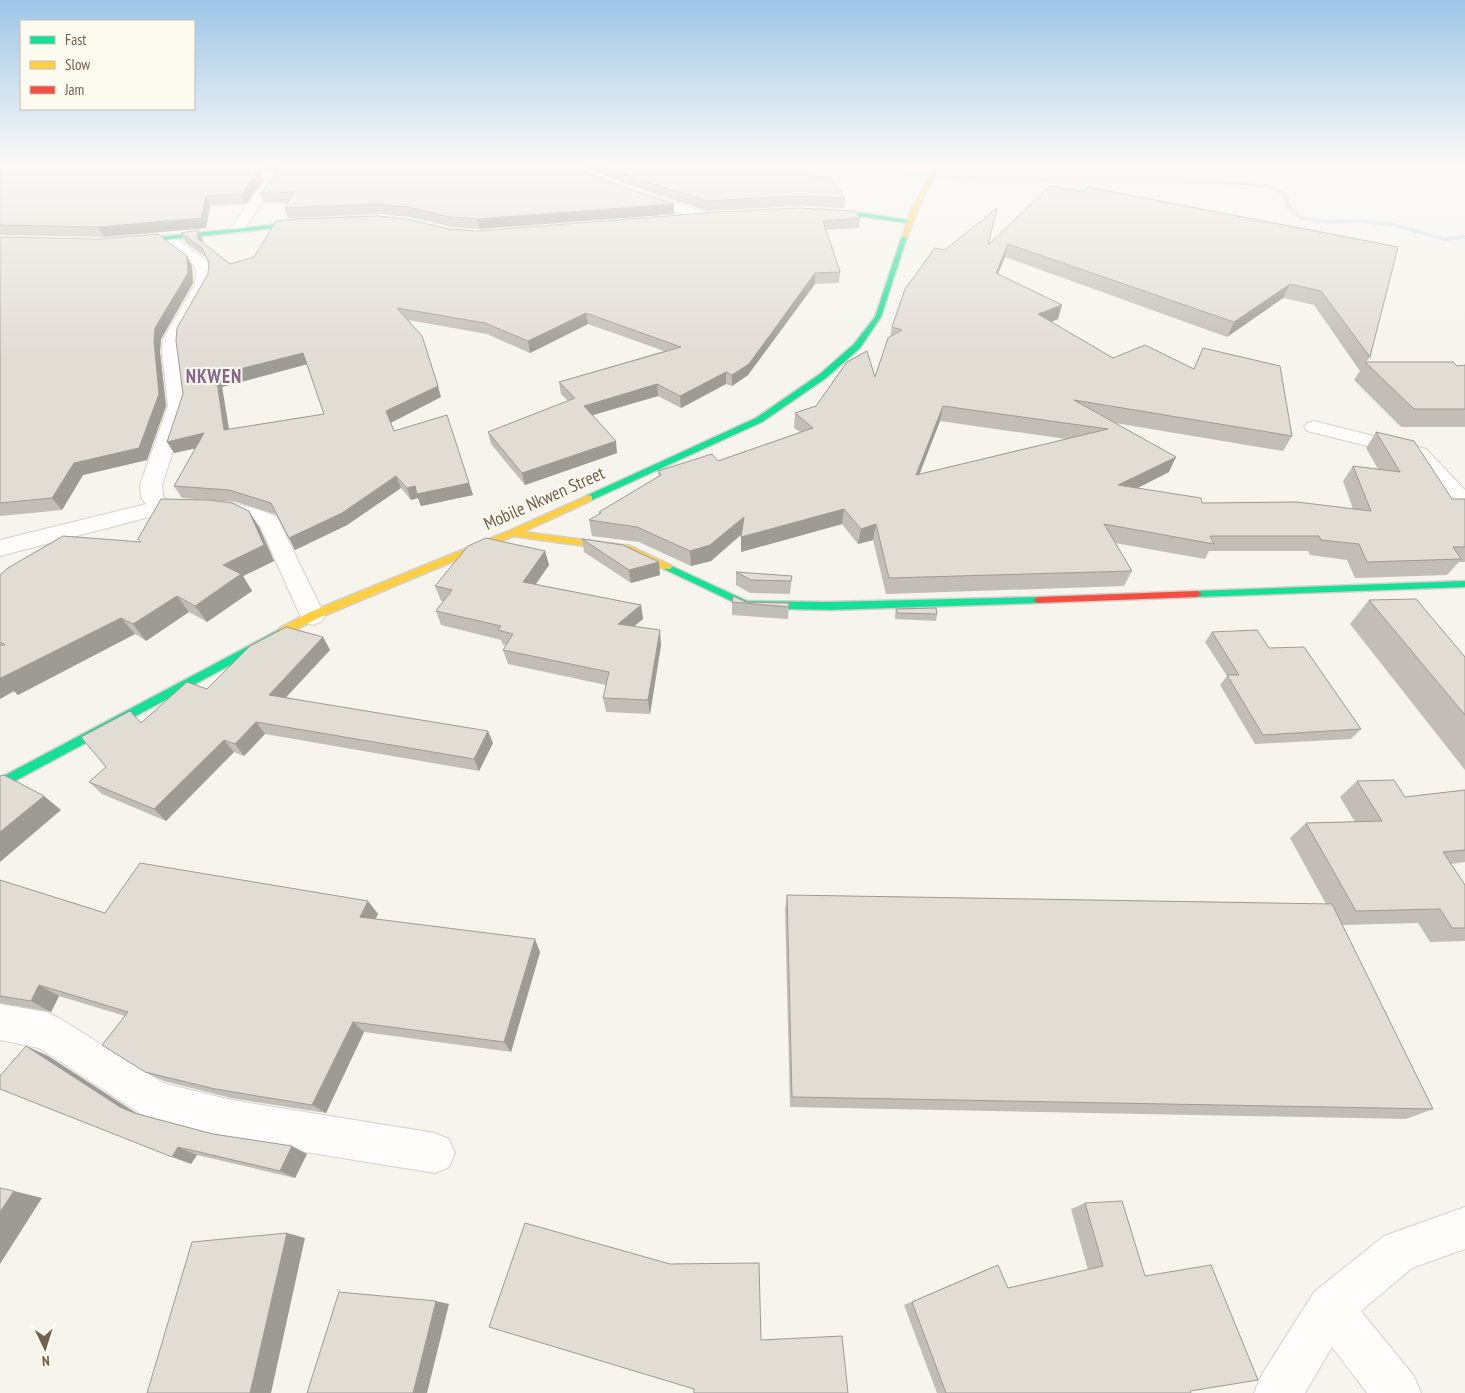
<svg xmlns="http://www.w3.org/2000/svg" width="1465" height="1393" font-family="'PT Sans Narrow',sans-serif">
<style>
.lines{fill:none;stroke-linecap:round;stroke-linejoin:round}
.stream{fill:#d0e0e5;fill-rule:evenodd}
.street-casing{stroke:#d5d1cb;stroke-width:2}
.fast-casing{stroke:#d4d0c8;stroke-width:3}
.slow-casing{stroke:#d4d0c8;stroke-width:3}
.jam-casing{stroke:#d4d0c8;stroke-width:3}
.street{fill:#fefdfc;fill-rule:evenodd}
.fast{fill:#16e098;fill-rule:evenodd}
.slow{fill:#ffcf43;fill-rule:evenodd}
.jam{fill:#f24e42;fill-rule:evenodd}
.wall{fill:#c2bdb6;fill-rule:evenodd}
.shaded-wall{fill:#9e9a94}
.building{fill:#e1dcd4;stroke:#9e9a94;fill-rule:evenodd}
.labels{text-anchor:middle;dominant-baseline:central;stroke-width:4;stroke-linejoin:round;paint-order:stroke}
.street-label{font-size:18px;fill:#716150;stroke:#fdfaef}
.far-district-label{font-size:19px;font-weight:bold;letter-spacing:1px;fill:#87678c;stroke:#fdfaef}
</style>
<rect width="100%" height="100%" fill="#f6f4ed"/>
<g class="lines">
<path class="stream" d="M845 163H853L877 168 965 177 1243 181 1271 186 1287 193 1291 206 1301 216 1328 220 1361 219 1394 223 1444 237 1465 235V239L1444 241 1394 227 1361 223 1328 224 1299 219 1286 208 1283 195 1268 188 1243 185 965 181 877 172Z"/>
<g class="street-casing">
<g id="street">
<path d="M234 163H250L278 174 280 177 242 232 237 233 230 229 266 179 236 166Z"/>
<path d="M638 191 710 214 712 217 705 221 633 198 631 195Z"/>
<path d="M168 235 173 236 206 260 212 272 211 284 181 339 180 352 188 406 162 485 163 496 167 500C209 501 237 499 277 517L325 616 321 622 312 625 303 622 260 526 242 518 219 515 161 514 0 556V540L146 504 141 497 140 485 168 406 162 352 163 339 195 284 196 272 194 265 163 242 161 239 163 236Z"/>
<path d="M1314 421 1426 449 1465 490V510L1457 508 1412 457 1307 431 1304 427 1307 423Z"/>
<path d="M0 1004 46 1012 59 1018 163 1083 231 1100 435 1133 449 1139 455 1153 449 1167 435 1173 231 1140 155 1120 141 1114 39 1048 0 1040Z"/>
<path d="M1465 1207V1249L1412 1268 1361 1311 1414 1376 1421 1393H1367L1332 1347 1305 1393H1254L1261 1376 1314 1292 1384 1236Z"/>
</g>
</g>
<g class="fast-casing">
<g id="fast">
<path d="M818 212 864 213 912 221 909 223 864 217 820 215Z"/>
<path d="M310 221 312 224 129 244 126 242 129 240Z"/>
<path d="M902 236 907 237 881 317 860 348 826 378 762 422 592 500H586V496L756 418 820 374 854 344 875 317Z"/>
<path d="M667 564 747 601 830 602 1038 597 1043 600 1038 603 830 610 746 608 664 569 662 567Z"/>
<path d="M1465 581V587L1197 597 1192 594 1197 591Z"/>
<path d="M284 627 289 631 288 634 0 789V778Z"/>
</g>
</g>
<g class="slow-casing">
<g id="slow">
<path d="M938 163H942L922 199 907 237 902 238 912 208Z"/>
<path d="M589 495 592 496V500L523 532 630 546 670 565 672 567 670 569H664L628 552 513 536 316 619 288 634 284 635 279 631 280 628 308 613 509 531Z"/>
</g>
</g>
<g class="jam-casing">
<path id="jam" d="M1197 591 1202 594 1197 597 1038 603 1033 600 1038 597Z"/>
</g>
<use href="#street" class="street"/>
<use href="#fast" class="fast"/>
<use href="#slow" class="slow"/>
<use href="#jam" class="jam"/>
</g>
<g class="wall">
<path d="M0 163 263 180 246 204 210 206 206 228 104 237 0 235Z"/>
<path d="M255 163H561L674 214 479 229 452 227 409 217 380 214 288 218 284 208 287 203H264L260 194 276 172Z"/>
<path d="M572 163H773L845 198 844 208 798 206 707 211 638 188Z"/>
<path d="M860 218 859 228 826 230 840 272 839 283 815 284 748 375 732 386 726 384 681 408 658 396 593 415 617 453 525 485 491 444 488 432 568 401 561 394 559 382 664 351 588 324 530 353 487 334 408 320 441 397 391 423 394 431 469 483 473 495 421 506 418 498 411 500 401 488 347 525 295 550 277 515 236 502 182 498 174 486 196 448 174 453 183 394 208 274 209 262 207 258 186 243 181 233 198 230 203 241V243L230 264 449 229 477 231ZM307 364 324 414 229 429 222 387Z"/>
<path d="M0 237 192 266 193 283 161 339 160 352 166 406 147 460 83 475 62 510 0 516Z"/>
<path d="M988 244 1398 247 1370 357 1366 362 1457 366 1465 365V427H1401L1354 380 1360 371 1314 305 1283 298 1227 337 1005 257 998 274 1058 319 1051 322 1113 358 1194 369 1203 348 1292 436 1283 451 1115 423 1169 472 1137 488 1202 503 1353 509 1343 481 1353 466 1378 469 1366 448 1376 432 1452 499H1465V562H1459L1447 575 1355 578 1347 560 1310 555 1308 551H1209L1205 559 1115 543 1132 571 1124 586 886 594 873 540 858 544 842 524 741 552 742 534 711 561 691 566 639 542 592 536 589 520 600 514 599 512 659 477 658 471 718 461 800 432 794 428 795 413 816 406 875 377 890 337 892 327 945 250ZM940 421 1066 439 919 474Z"/>
<path d="M249 511 259 527 274 561 243 576 252 591 207 622 189 612 146 641 135 634 18 695 14 691 0 699V575L140 542Z"/>
<path d="M582 539 660 575 631 583 584 552Z"/>
<path d="M545 551 549 565 536 584 641 605 643 619 634 626 661 645 650 714 606 712 603 698 606 685 508 664 503 650 506 645H503L501 640 441 625 436 611 444 601H441L435 586Z"/>
<path d="M736 572 792 576 790 594 750 593 736 585Z"/>
<path d="M1369 600 1465 657V770L1350 624Z"/>
<path d="M732 602 789 603 788 619 732 615Z"/>
<path d="M896 609 937 614 936 621 895 619V615Z"/>
<path d="M1212 632 1361 729 1351 739 1255 744 1220 685 1227 676 1205 642Z"/>
<path d="M323 637 330 650 286 697 493 743 479 771 265 734 244 756 234 752 166 821 102 794 89 782 106 767 141 723 207 689Z"/>
<path d="M1357 781 1405 797 1465 790V862L1451 864 1465 885V941L1430 942 1418 923 1342 925 1433 1109 1406 1119 790 1107 785 910 787 895 1326 904 1290 838 1306 823 1355 822 1340 797Z"/>
<path d="M0 880 105 913 378 914 375 919 540 952 511 1052 364 1032 326 1113 231 1098 164 1081 145 1072 125 1016 59 996 51 1012 0 1003Z"/>
<path d="M26 1046 48 1056 138 1114 213 1134 307 1154 295 1178 197 1155 191 1164Z"/>
<path d="M1085 1203 1145 1276 1191 1393H937L904 1305 987 1269 1008 1288 1088 1270 1071 1209Z"/>
</g>
<g class="shaded-wall">
<path d="M259 170 263 180 246 204 242 194Z"/>
<path d="M206 196 210 206 206 228 104 237 98 227Z"/>
<path d="M674 204V214L479 229 477 219Z"/>
<path d="M198 230 203 241 202 249 197 238Z"/>
<path d="M1008 244 1005 257 992 287 996 273Z"/>
<path d="M187 256 192 266 193 283 161 339 160 352 166 406 147 460 83 475 62 510 52 498 74 463 154 341 155 328Z"/>
<path d="M815 273V284L748 375 732 386V375Z"/>
<path d="M1290 284 1283 298 1227 337 1234 322Z"/>
<path d="M1062 305 1058 319 1034 329 1038 314Z"/>
<path d="M586 313 588 324 530 353 528 341Z"/>
<path d="M303 353 308 364 222 387 231 442 224 430 216 375Z"/>
<path d="M726 372V384L681 408 680 396Z"/>
<path d="M657 384 658 396 586 417 584 406Z"/>
<path d="M438 386 441 397 390 423 386 411Z"/>
<path d="M943 406 940 421 913 491 916 475Z"/>
<path d="M204 433 211 445 174 453 167 442Z"/>
<path d="M616 441 617 453 525 485 522 473Z"/>
<path d="M1176 457 1169 472 1112 501 1118 485Z"/>
<path d="M396 476 401 488 347 525 295 550 289 538Z"/>
<path d="M469 483 473 495 421 506 418 498 411 500 407 488 415 486Z"/>
<path d="M844 509 842 524 741 552V537Z"/>
<path d="M249 511 259 527 274 561 243 576 252 591 207 622 195 606 223 565Z"/>
<path d="M744 517V532L711 561 691 566 690 551Z"/>
<path d="M876 524 873 540 858 544 861 529Z"/>
<path d="M545 551 549 565 527 596 523 582Z"/>
<path d="M659 562 660 575 631 583 629 570Z"/>
<path d="M177 596 189 612 146 641 133 624Z"/>
<path d="M641 605 643 619 620 638 618 624Z"/>
<path d="M121 618 135 634 18 695 14 691 0 699V676Z"/>
<path d="M660 630 661 645 650 714 648 700Z"/>
<path d="M323 637 330 650 277 707 269 695Z"/>
<path d="M256 722 265 734 244 756 235 744Z"/>
<path d="M488 731 493 743 479 771 474 759Z"/>
<path d="M224 740 234 752 166 821 154 809Z"/>
<path d="M44 796 61 810 0 862V832Z"/>
<path d="M368 901 378 914 370 930 360 917Z"/>
<path d="M535 939 540 952 511 1052 504 1042Z"/>
<path d="M39 985 59 996 51 1012 31 1001Z"/>
<path d="M353 1022 364 1032 326 1113 312 1105Z"/>
<path d="M26 1046 48 1056 140 1116 120 1107Z"/>
<path d="M292 1146 307 1154 295 1178 280 1171Z"/>
<path d="M178 1147 197 1155 191 1164 172 1157Z"/>
<path d="M14 1191 42 1198 0 1264V1212Z"/>
<path d="M287 1233 305 1238 271 1393H250Z"/>
<path d="M436 1301 449 1304 427 1393H413Z"/>
</g>
<g class="building">
<path d="M0 163H242L259 170 242 194 206 196 201 218 98 227 0 225Z"/>
<path d="M274 163H561L625 188 674 204 477 219 450 217 407 207 377 204 284 208 294 192 260 194 278 169 276 164Z"/>
<path d="M595 163H773L818 177 829 176 845 198 798 196 707 201 637 179Z"/>
<path d="M1050 186 1083 192 1087 187 1398 247 1370 357 1321 291 1290 284 1234 322 1008 244 996 273 1062 305 1038 314 1113 358 1145 345 1194 369 1203 348 1280 366 1292 436 1074 400 1176 457 1118 485 1201 498 1202 503 1297 502 1371 511 1353 466 1400 472 1376 432 1414 441 1452 499H1465V547H1453L1461 559 1367 562 1359 544 1321 540 1319 536H1210L1214 544 1104 524 1132 571 889 578 876 524 861 529 844 509 741 537 744 517 710 545 690 551 637 527 589 520 601 513 599 512 661 475 658 471 712 454 718 461 813 428 795 413 816 406 847 362 867 351 875 377 888 338 902 330 892 327 905 289 935 248 945 250 997 208 988 245ZM943 406 1108 429 916 475Z"/>
<path d="M799 208 855 211 860 218 823 221 840 272 815 273 749 364 732 375 726 372 680 396 657 384 584 406 616 441 522 473 488 432 575 398 559 382 681 347 586 313 528 341 485 323 397 308 422 336 438 386 386 411 394 431 447 415 469 483 417 494 415 486 407 488 396 476 342 513 289 538 271 503 229 490 174 486 204 433 167 442 183 394 176 341 177 328 208 274 209 262 202 248 181 233 198 230 197 238 230 264 254 257 276 221 294 219 377 216 406 219 449 229 477 231 718 212ZM303 353 324 414 224 430 216 375Z"/>
<path d="M158 234 187 256 188 273 155 328 154 341 159 394 139 448 74 463 52 498 0 503V237L98 239Z"/>
<path d="M1365 362H1453L1457 366 1465 365V409H1414Z"/>
<path d="M161 499 209 500 232 503 249 511 264 545 223 565 241 574 195 606 177 596 133 624 121 618 1 678 0 677V645H5L0 642V575L8 568 63 536 141 542 138 539Z"/>
<path d="M486 538 545 551 523 582 641 605 618 624 660 630 648 700 603 698 609 672 503 650 513 634 498 630 501 626 436 611 452 590 435 586 468 546Z"/>
<path d="M582 539 623 545 659 562 629 570Z"/>
<path d="M736 572 792 576 791 581 751 580Z"/>
<path d="M733 596 746 602 789 603V607L732 602Z"/>
<path d="M1416 599 1465 657V715L1369 600Z"/>
<path d="M936 608 937 614 897 613 896 609Z"/>
<path d="M286 627 323 637 269 695 488 731 474 759 256 722 235 744 224 740 154 809 89 782 106 767 81 737 130 711 141 723 187 682 207 689 250 646Z"/>
<path d="M1257 630 1269 648 1304 647 1361 729 1263 735 1227 675H1239L1212 632Z"/>
<path d="M4 775 44 796 0 832V776Z"/>
<path d="M1394 780 1405 797 1465 790V850L1443 852 1465 885V928H1452L1440 909 1356 911 1306 823 1382 821 1357 781Z"/>
<path d="M140 863 368 901 360 917 535 939 504 1042 353 1022 312 1105 215 1089 145 1072 102 1045 128 1012 39 985 31 1001 0 996V880L105 913Z"/>
<path d="M787 895 1332 904 1433 1109 792 1097Z"/>
<path d="M26 1046 120 1107 134 1113 213 1134 292 1146 280 1171 178 1147 172 1157 0 1089V1076Z"/>
<path d="M0 1188 14 1191 0 1212Z"/>
<path d="M1122 1201 1145 1276 1211 1265 1258 1380 1190 1391 1191 1393H946L912 1302 998 1265 1008 1288 1103 1266 1085 1203Z"/>
<path d="M525 1223 670 1264 759 1263 761 1340 842 1336 848 1393H694V1389L489 1327Z"/>
<path d="M287 1233 250 1393H147L192 1242Z"/>
<path d="M339 1292 436 1301 413 1393H307Z"/>
</g>
<linearGradient id="sky" x2="0" y2="1"><stop stop-color="#9ec6e7"/><stop offset="0.46" stop-color="#fbfaf7"/><stop offset="1" stop-color="#fbfaf7" stop-opacity="0"/></linearGradient>
<rect width="1465" height="358" fill="url(#sky)"/>
<g class="labels">
<g class="street-label">
<text transform="translate(544 498) rotate(-24)">Mobile Nkwen Street</text>
</g>
<g class="far-district-label">
<text x="214" y="376">NKWEN</text>
</g>
</g>
<rect x="20" y="20" width="175" height="90" fill="#fdfaef" stroke="#c5bdaf"/>
<rect x="30" y="36" width="25" height="8" fill="#16e098" stroke="#c5bdaf"/>
<text x="65" y="45" font-size="15" fill="#716150">Fast</text>
<rect x="30" y="61" width="25" height="8" fill="#ffcf43" stroke="#c5bdaf"/>
<text x="65" y="70" font-size="15" fill="#716150">Slow</text>
<rect x="30" y="86" width="25" height="8" fill="#f24e42" stroke="#c5bdaf"/>
<text x="65" y="95" font-size="15" fill="#716150">Jam</text>
<g transform="translate(45 1348) rotate(176)" stroke="#fdfaef" stroke-width="4" paint-order="stroke">
<path d="M0-4L9 19L0 12L-9 19Z" fill="#716150"/>
<text y="-8" font-size="14" font-weight="bold" text-anchor="middle" fill="#716150">N</text>
</g>
</svg>
